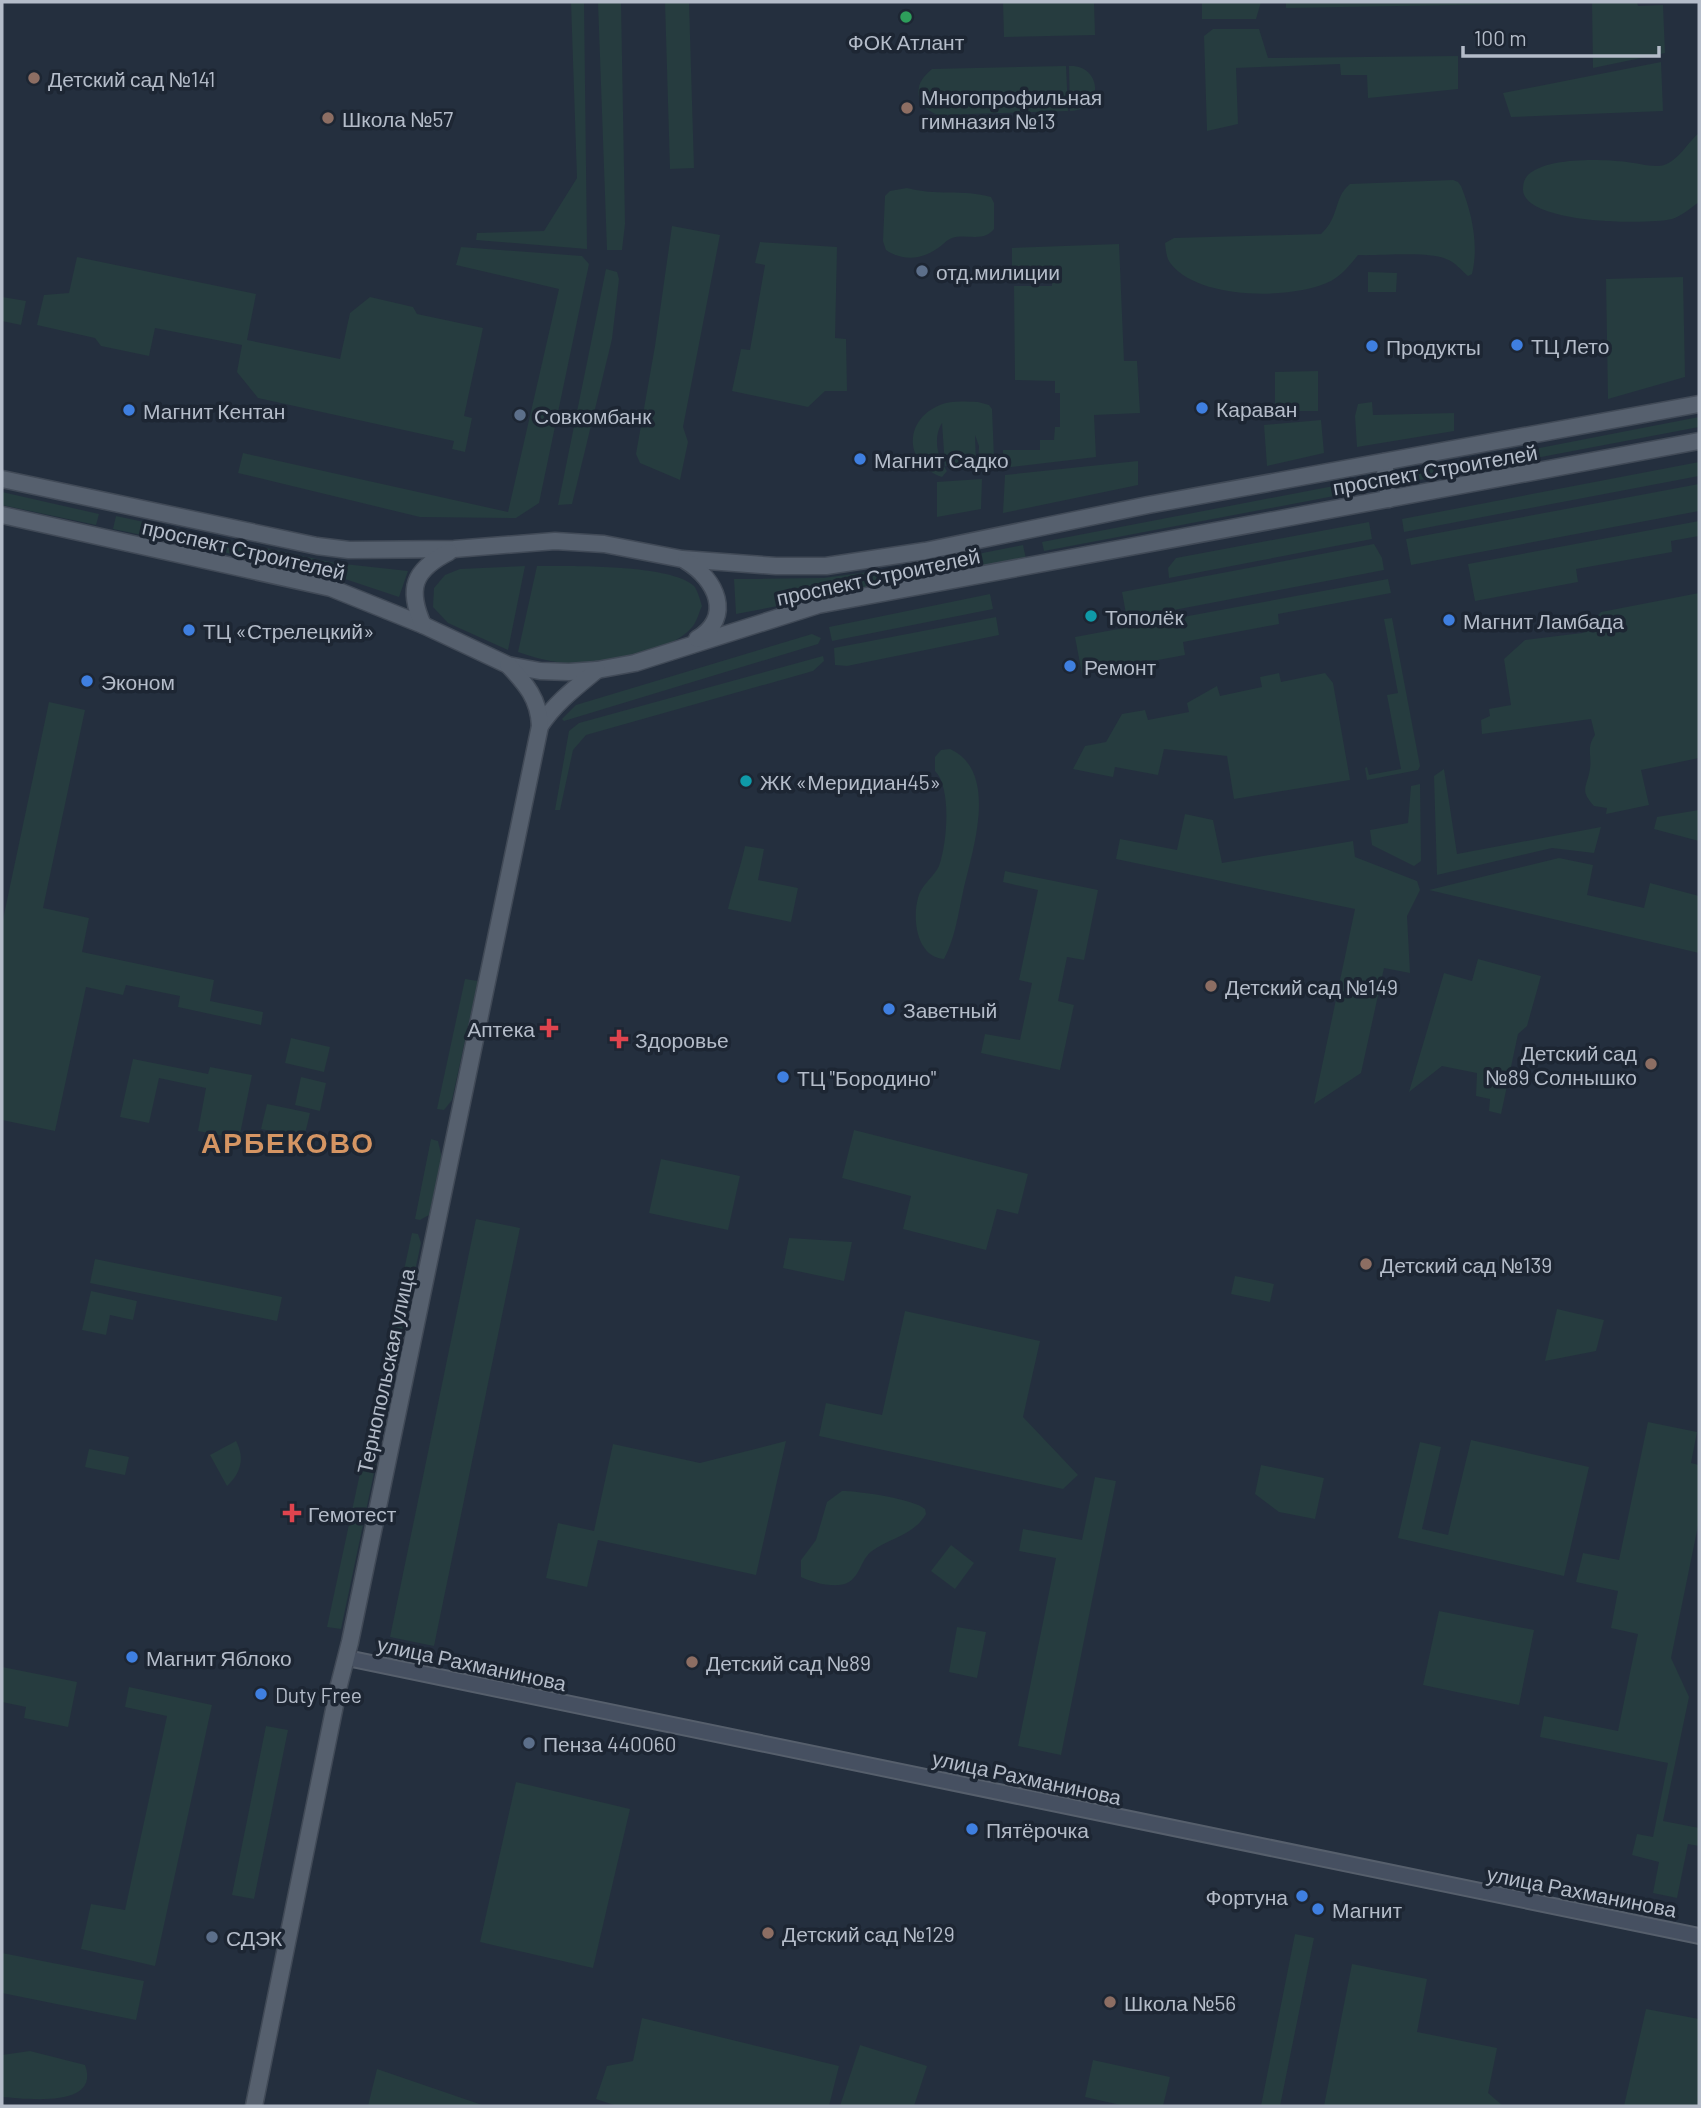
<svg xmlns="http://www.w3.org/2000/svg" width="1701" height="2108" font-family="Barlow,sans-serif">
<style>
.green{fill:#263c3f}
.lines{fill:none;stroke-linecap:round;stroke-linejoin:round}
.secondary-casing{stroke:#565f6c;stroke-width:18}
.primary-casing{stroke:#414a57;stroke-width:19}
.secondary{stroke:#465061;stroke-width:14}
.primary{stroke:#56606e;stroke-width:16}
.leisure-dot{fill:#2e9e5b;stroke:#1d2633;stroke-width:2.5}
.education-dot{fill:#8d6e63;stroke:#1d2633;stroke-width:2.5}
.service-dot{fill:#5c6f8a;stroke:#1d2633;stroke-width:2.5}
.shop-dot{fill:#3f7fe0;stroke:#1d2633;stroke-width:2.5}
.culture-dot{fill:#0f9aa8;stroke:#1d2633;stroke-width:2.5}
.health-dot{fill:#e0444e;stroke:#1d2633;stroke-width:2.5}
.labels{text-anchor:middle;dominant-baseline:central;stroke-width:7;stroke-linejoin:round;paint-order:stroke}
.poi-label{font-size:21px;fill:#b4bcc9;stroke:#1d2633;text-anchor:start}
.street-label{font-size:21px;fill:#b4bcc9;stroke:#1d2633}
.district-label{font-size:28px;font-weight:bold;letter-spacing:2px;fill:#d59563;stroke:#1d2633}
</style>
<rect width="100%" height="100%" fill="#242f3e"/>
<g class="green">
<path d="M571 2H584L587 249 476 240 477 233 544 231 577 178Z"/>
<path d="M598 2H621L625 224 622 250H607Z"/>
<path d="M665 2H689L694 168 670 169Z"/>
<path d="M1003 2H1094L1095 35 1004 37Z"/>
<path d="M1202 2H1261L1256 19H1202Z"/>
<path d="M1286 2H1571V3L1286 8Z"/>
<path d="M1592 2H1637L1638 6 1663 5 1665 53 1593 68Z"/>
<path d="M1213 29H1259L1268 58 1458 56V89L1368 98 1367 75H1341L1340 64 1236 68 1238 124 1207 131 1204 36Z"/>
<path d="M1661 62 1663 111 1511 117 1503 93Z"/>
<path d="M1066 66 1068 111 937 115 921 106C916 88 918 81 932 69Z"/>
<path d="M1069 66C1101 64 1106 109 1070 111Z"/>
<path d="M1699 133V202C1691 208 1681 216 1672 219 1647 225 1525 224 1523 190 1523 184 1524 179 1528 175 1547 157 1602 159 1627 162 1637 163 1654 168 1664 165 1678 161 1688 142 1699 133Z"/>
<path d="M1453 180 1458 182 1461 186C1472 213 1479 245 1472 274L1468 276C1461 270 1455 262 1446 259 1426 251 1382 256 1358 255 1350 265 1342 275 1331 281 1293 300 1199 300 1171 264 1166 258 1166 250 1165 243L1174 238 1321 234C1340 217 1333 198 1350 184Z"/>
<path d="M907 188C935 196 964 189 991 197L994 203V229C983 243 966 233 952 238 946 240 943 245 938 248 922 260 902 261 886 250L883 241 885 196 890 191Z"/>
<path d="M672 226 720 235 683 427 688 442 680 480 640 463 636 454 655 346Z"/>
<path d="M760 242 837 247 835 338 846 339 847 391H825L808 407 732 391 741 349 750 350 765 265 755 263Z"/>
<path d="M1119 244 1124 361H1137L1140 413 1094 415 1096 457 1003 468V450H1040V440H1054L1055 427H1060V393H1055V381L1015 380 1014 286H1052V268L1012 269V248Z"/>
<path d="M461 247 582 256 589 264 539 503 516 518 420 517 238 473 243 453 508 512 559 289 456 265Z"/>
<path d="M77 257 256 294 247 340 340 359 350 313 370 297 413 307 417 314 483 328 464 416 472 418 465 452 452 449 454 441 258 398 237 372 242 345 155 328 149 356 101 346 95 338 37 325 44 295 69 293Z"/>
<path d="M606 269 617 272 619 279 612 339 572 504 558 505Z"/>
<path d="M1368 272 1397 273 1396 292H1368Z"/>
<path d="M1683 277 1685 377 1608 399 1606 279Z"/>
<path d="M2 297 26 301 21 325 2 321Z"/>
<path d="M1318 371V411H1275V372Z"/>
<path d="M978 402 989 405 992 409 994 457 992 462 985 467 978 464 979 446 975 435 976 464 945 466 942 423C933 437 937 457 947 471L942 477C904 464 903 420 940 405 951 400 966 402 978 402Z"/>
<path d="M1372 402 1373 415 1454 413V431L1357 447 1355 416 1358 404Z"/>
<path d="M1699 417V427L1409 482 1404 481 1406 474Z"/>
<path d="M1321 420 1324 453 1267 466 1264 425Z"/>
<path d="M1138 461V485L1003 513 1005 475Z"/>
<path d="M1699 462V476L1404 532 1402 519Z"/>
<path d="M982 479 981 509 937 517V482Z"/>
<path d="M1370 479 1374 484 1371 489 1044 551 1042 542Z"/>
<path d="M1699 484V511L1411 565 1406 539Z"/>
<path d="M2 492 99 514 96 525 2 505Z"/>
<path d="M116 516 335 563 408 571 399 597 333 575 113 529Z"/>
<path d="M1699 521V536L1671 541 1672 552 1576 569 1578 582 1475 601 1468 564Z"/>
<path d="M1369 522 1372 539 1169 578 1168 568 1176 558Z"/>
<path d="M1374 544 1382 558 1384 570 1127 619 1122 592Z"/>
<path d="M1023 545 1026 559 736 614 734 579 823 578 922 565Z"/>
<path d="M525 566 508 650 448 623 433 607 434 588 445 575 460 569Z"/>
<path d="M537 566C570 566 671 564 694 586 698 591 700 600 702 606 699 612 697 621 693 626 683 639 666 645 651 651 604 667 565 669 518 652Z"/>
<path d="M1388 579 1391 593 1278 614 1279 624 1183 642 1185 655 1082 674 1075 637Z"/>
<path d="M1699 593V758L1641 770 1649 805 1606 814 1607 808 1594 806C1579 790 1587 787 1590 769 1592 755 1586 748 1595 735L1591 719 1482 734 1481 720 1490 716 1489 709 1511 705 1504 659 1525 640 1582 633 1601 612Z"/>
<path d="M990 594 993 609 832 641 829 627Z"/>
<path d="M996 617 999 635 847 666 835 665 834 648Z"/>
<path d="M1392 618 1420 766 1418 770 1367 780 1365 768 1367 767 1369 775 1401 769 1387 695 1398 693 1384 619Z"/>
<path d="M812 634 821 638 818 644 564 721 562 719 576 705Z"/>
<path d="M823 656 824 661 813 671 586 735 573 750 560 810H555L569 731 579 723Z"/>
<path d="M1279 673 1281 682 1325 673 1333 683 1350 780 1234 799 1227 756 1164 749 1158 775 1115 767 1113 777 1073 769 1085 746 1106 742 1122 714 1145 710 1148 720 1189 712 1187 703 1217 686 1220 696 1262 687 1260 677Z"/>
<path d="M49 702 85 710 43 908 89 918 82 952 214 980 210 1001 263 1012 261 1025 178 1007 180 996 126 985 123 995 86 987 55 1131 2 1120V924Z"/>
<path d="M950 749C1000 772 972 851 963 892 958 915 955 938 944 959 917 957 912 920 918 898 921 885 934 877 939 866 947 844 952 788 935 771V757L941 750Z"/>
<path d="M1444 769 1457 854 1601 827 1594 853 1552 848 1437 875 1434 776Z"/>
<path d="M1420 784 1421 861 1414 866 1372 845 1370 830 1408 823 1411 786Z"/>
<path d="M1699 810V841L1654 829 1657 817Z"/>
<path d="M1185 814 1213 820 1222 863 1353 841 1355 857 1417 881 1420 890 1407 916 1410 973 1384 968 1361 1073 1314 1104 1355 909 1116 859 1120 839 1177 850Z"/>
<path d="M745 846 764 849 758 880 798 888 791 922 728 909C733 887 741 867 745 846Z"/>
<path d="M1559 858 1593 865 1587 895 1644 908 1650 883 1699 896V953L1429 890Z"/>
<path d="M1005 871 1098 890 1084 960 1067 957 1058 1001 1074 1005 1060 1070 981 1053 985 1034 1020 1040 1032 983 1019 980 1038 890 1003 882Z"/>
<path d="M1478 959 1541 976 1527 1026 1518 1034 1501 1114 1489 1111 1490 1099 1476 1096 1477 1073 1442 1066 1409 1092 1444 973 1472 981Z"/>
<path d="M465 979 478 981 452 1100 444 1110 437 1109Z"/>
<path d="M291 1038 330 1047 324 1072 285 1063Z"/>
<path d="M133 1059 208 1074 210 1067 252 1075 239 1139 198 1131 206 1088 159 1078 149 1123 120 1117Z"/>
<path d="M301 1077 326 1083 320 1111 295 1105Z"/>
<path d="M267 1104 310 1113 304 1138 261 1129Z"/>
<path d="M854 1130 1028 1174 1018 1214 997 1209 986 1250 903 1229 911 1196 842 1178Z"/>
<path d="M431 1139 438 1141 442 1158 429 1215 420 1220 415 1219Z"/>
<path d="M661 1159 740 1176 728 1230 649 1213Z"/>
<path d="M476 1219 520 1228 434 1646 390 1637Z"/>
<path d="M412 1233 418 1234 421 1243 396 1360 385 1358Z"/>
<path d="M789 1238 852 1242 844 1281 783 1268Z"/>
<path d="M95 1259 282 1297 277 1321 90 1283Z"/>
<path d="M1235 1276 1274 1284 1270 1302 1231 1294Z"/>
<path d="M91 1291 137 1301 133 1320 110 1315 106 1335 82 1330Z"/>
<path d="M1557 1309 1604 1320 1596 1351 1545 1361Z"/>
<path d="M905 1311 1040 1341 1023 1417 1078 1475 1063 1489 819 1436 826 1403 882 1415Z"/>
<path d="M380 1380 393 1383 341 1629 327 1627Z"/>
<path d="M1648 1422 1697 1432 1691 1463 1699 1465V1521L1671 1658 1689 1697 1663 1821 1699 1828V1846L1688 1844 1677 1898 1653 1893 1659 1862 1632 1855 1637 1834 1653 1837 1668 1763 1540 1737 1544 1716 1618 1731 1638 1634 1611 1628 1618 1591 1576 1582 1583 1553 1619 1560Z"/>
<path d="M1471 1440 1589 1467 1564 1576 1398 1538 1420 1442 1441 1447 1422 1529 1448 1535Z"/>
<path d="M236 1441C245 1458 241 1473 227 1486L210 1455Z"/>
<path d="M786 1441 756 1575 598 1540 587 1587 546 1578 558 1523 594 1531 613 1444 700 1463Z"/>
<path d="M89 1449 129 1457 125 1475 85 1467Z"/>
<path d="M1261 1465 1324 1478 1315 1519 1279 1512 1255 1494Z"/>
<path d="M1095 1477 1116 1481 1061 1755 1018 1746 1056 1558 1019 1551 1023 1529 1082 1540Z"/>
<path d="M842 1491C859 1491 914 1499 925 1509L926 1514C914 1535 890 1538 872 1551 861 1559 861 1574 849 1582 837 1589 813 1583 801 1577V1560L816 1540 827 1502Z"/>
<path d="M951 1545 974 1563 955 1589 931 1571Z"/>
<path d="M1439 1611 1534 1630 1519 1705 1423 1685Z"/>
<path d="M957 1627 986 1632 977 1678 949 1672Z"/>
<path d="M2 1667 77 1682 68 1727 24 1718 26 1707 2 1702Z"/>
<path d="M129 1687 212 1705 155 1966 81 1949 91 1904 125 1910 167 1716 125 1707Z"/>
<path d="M266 1726 288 1730 254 1899 232 1895Z"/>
<path d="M516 1782 630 1809 593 1968 480 1942Z"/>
<path d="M1295 1934 1314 1938 1280 2106H1261Z"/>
<path d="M2 1953 144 1981 136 2020 2 1993Z"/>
<path d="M1352 1964 1427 1979 1417 2032 1497 2048 1488 2093 1503 2106H1324Z"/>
<path d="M1646 2009 1699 2019V2106H1624Z"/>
<path d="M642 2018 839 2066 829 2106H617L596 2099 607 2066 633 2061Z"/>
<path d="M860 2045 927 2066 914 2106H840Z"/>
<path d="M30 2051 85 2065C101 2108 28 2099 2 2097V2055Z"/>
<path d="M1093 2060 1170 2077 1163 2106H1125L1085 2097Z"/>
<path d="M377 2069 485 2106H368Z"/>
</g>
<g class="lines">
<g class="secondary-casing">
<path id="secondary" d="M347 1658 1699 1936"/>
</g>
<g class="primary-casing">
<g id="primary">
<path d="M1384 462 1389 499"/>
<path d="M2 479 317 546 349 550 454 549 555 541 604 544 682 559 776 566H826L925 551 1148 505 1699 404"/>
<path d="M2 515 331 588 423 625 508 665 540 671 569 672 597 670 635 663 818 605 1699 441"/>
<path d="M686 561C716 579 734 617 697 639"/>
<path d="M423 625C407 589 413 570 449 552"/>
<path d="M540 726C555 703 575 688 597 670"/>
<path d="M254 2106 339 1685 350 1642 540 726C539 699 526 684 508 665"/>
</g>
</g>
<use href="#secondary" class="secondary"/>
<use href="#primary" class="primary"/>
</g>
<circle class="leisure-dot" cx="906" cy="17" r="7"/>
<g class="education-dot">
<circle cx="34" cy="78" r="7"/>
<circle cx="907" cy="108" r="7"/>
<circle cx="328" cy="118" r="7"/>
<circle cx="1211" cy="986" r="7"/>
<circle cx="1651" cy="1064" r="7"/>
<circle cx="1366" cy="1264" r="7"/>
<circle cx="692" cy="1662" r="7"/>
<circle cx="768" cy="1933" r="7"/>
<circle cx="1110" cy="2002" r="7"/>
</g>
<g class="service-dot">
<circle cx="922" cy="271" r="7"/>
<circle cx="520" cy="415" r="7"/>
<circle cx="529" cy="1743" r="7"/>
<circle cx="212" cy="1937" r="7"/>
</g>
<g class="shop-dot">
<circle cx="1517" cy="345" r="7"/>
<circle cx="1372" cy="346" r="7"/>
<circle cx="1202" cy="408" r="7"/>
<circle cx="129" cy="410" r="7"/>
<circle cx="860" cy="459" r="7"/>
<circle cx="1449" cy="620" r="7"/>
<circle cx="189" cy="630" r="7"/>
<circle cx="1070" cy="666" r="7"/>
<circle cx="87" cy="681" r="7"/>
<circle cx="889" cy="1009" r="7"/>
<circle cx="783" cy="1077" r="7"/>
<circle cx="132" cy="1657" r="7"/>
<circle cx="261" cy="1694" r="7"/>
<circle cx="972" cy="1829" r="7"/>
<circle cx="1302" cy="1896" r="7"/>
<circle cx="1318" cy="1909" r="7"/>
</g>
<g class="culture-dot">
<circle cx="1091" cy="616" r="7"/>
<circle cx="746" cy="781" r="7"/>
</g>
<g class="health-dot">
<path d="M545.5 1017.5h7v7h7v7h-7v7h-7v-7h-7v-7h7z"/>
<path d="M615.5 1028.5h7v7h7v7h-7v7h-7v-7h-7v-7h7z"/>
<path d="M288.5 1502.5h7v7h7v7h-7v7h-7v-7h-7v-7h7z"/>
</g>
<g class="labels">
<g class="poi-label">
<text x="906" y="41" text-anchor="middle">ФОК Атлант</text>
<text x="48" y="78">Детский сад №141</text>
<text x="921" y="96">Многопрофильная<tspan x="921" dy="24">гимназия №13</tspan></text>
<text x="342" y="118">Школа №57</text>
<text x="936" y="271">отд.милиции</text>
<text x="1531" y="345">ТЦ Лето</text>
<text x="1386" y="346">Продукты</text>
<text x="1216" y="408">Караван</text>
<text x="143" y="410">Магнит Кентан</text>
<text x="534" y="415">Совкомбанк</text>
<text x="874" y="459">Магнит Садко</text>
<text x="1105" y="616">Тополёк</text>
<text x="1463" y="620">Магнит Ламбада</text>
<text x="203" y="630">ТЦ «Стрелецкий»</text>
<text x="1084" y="666">Ремонт</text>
<text x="101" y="681">Эконом</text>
<text x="760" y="781">ЖК «Меридиан45»</text>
<text x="1225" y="986">Детский сад №149</text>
<text x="903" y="1009">Заветный</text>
<text x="535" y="1028" text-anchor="end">Аптека</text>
<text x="635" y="1039">Здоровье</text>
<text x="1637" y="1052" text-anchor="end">Детский сад<tspan x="1637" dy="24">№89 Солнышко</tspan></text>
<text x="797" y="1077">ТЦ "Бородино"</text>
<text x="1380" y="1264">Детский сад №139</text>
<text x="308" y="1513">Гемотест</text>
<text x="146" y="1657">Магнит Яблоко</text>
<text x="706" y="1662">Детский сад №89</text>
<text x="275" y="1694">Duty Free</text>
<text x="543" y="1743">Пенза 440060</text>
<text x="986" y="1829">Пятёрочка</text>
<text x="1288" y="1896" text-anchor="end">Фортуна</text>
<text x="1332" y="1909">Магнит</text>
<text x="782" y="1933">Детский сад №129</text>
<text x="226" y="1937">СДЭК</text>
<text x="1124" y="2002">Школа №56</text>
</g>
<g class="street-label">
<text transform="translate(1435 469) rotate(-10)">проспект Строителей</text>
<text transform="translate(244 549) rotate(13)">проспект Строителей</text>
<text transform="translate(878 576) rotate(-12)">проспект Строителей</text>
<text transform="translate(385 1371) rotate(-78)">Тернопольская улица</text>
<text transform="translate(472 1663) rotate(12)">улица Рахманинова</text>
<text transform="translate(1027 1777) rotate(12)">улица Рахманинова</text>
<text transform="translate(1582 1891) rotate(11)">улица Рахманинова</text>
</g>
<g class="district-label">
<text x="288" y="1142">АРБЕКОВО</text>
</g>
</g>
<rect width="1701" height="2108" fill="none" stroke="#b4bcc9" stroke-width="7"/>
<path d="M1463 46v10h196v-10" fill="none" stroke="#b4bcc9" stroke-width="3.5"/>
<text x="1474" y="46" font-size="21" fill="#b4bcc9" stroke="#1d2633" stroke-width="5" paint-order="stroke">100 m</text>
</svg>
